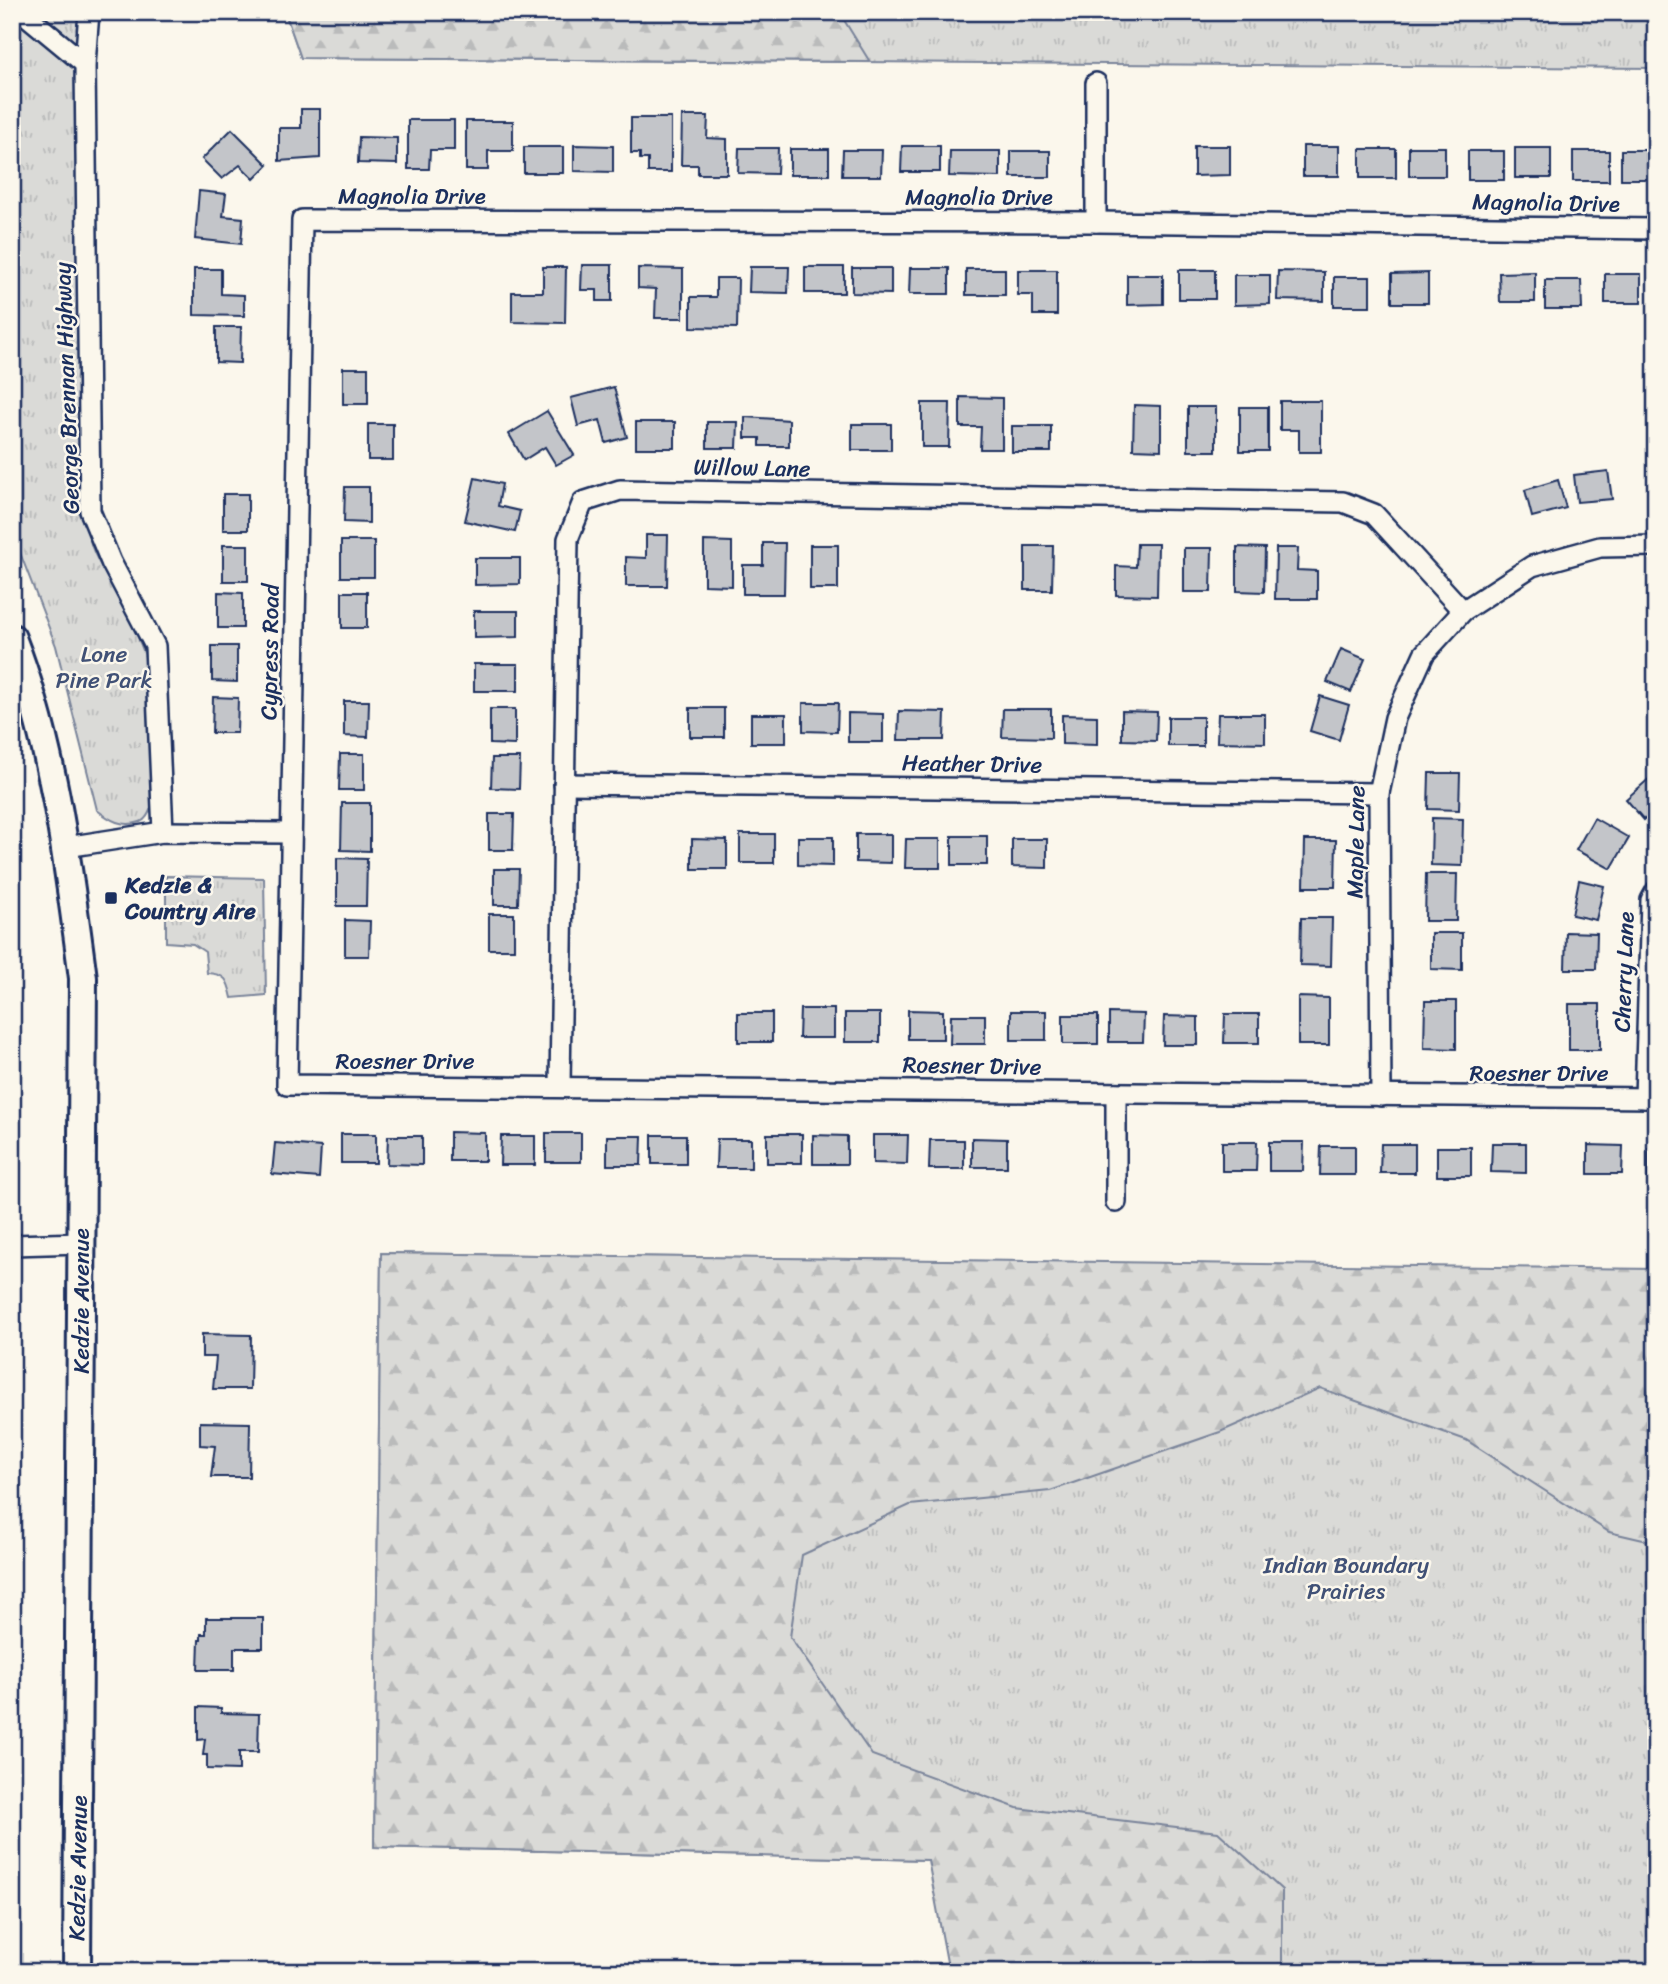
<svg xmlns="http://www.w3.org/2000/svg" width="1668" height="1984" font-family="Sriracha,sans-serif">
<style>
.grass{fill:url(#grass-tufts);stroke:#7a849a;stroke-width:2}
.forest{fill:url(#forest-firs);stroke:#7a849a;stroke-width:2}
.building{fill:#c3c5c9;stroke:#1b2f5e;stroke-width:2}
.lines{fill:none;stroke-linecap:round;stroke-linejoin:round}
.minor-casing{stroke:#1b2f5e;stroke-width:24}
.secondary-casing{stroke:#1b2f5e;stroke-width:32}
.minor{stroke:#fbf7ec;stroke-width:19}
.secondary{stroke:#fbf7ec;stroke-width:26}
.poi-dot{fill:#1b2f5e;stroke:#fbf7ec;stroke-width:2.5}
.labels{text-anchor:middle;dominant-baseline:central;stroke-width:5;stroke-linejoin:round;paint-order:stroke}
.street-label{font-size:23px;fill:#1b2f5e;stroke:#fbf7ec}
.park-label{font-size:23px;fill:#415176;stroke:#fbf7ec}
.poi-label{font-size:23px;font-weight:bold;fill:#1b2f5e;stroke:#fbf7ec;text-anchor:start}
</style>
<defs>
<pattern id="grass-tufts" width="24" height="20" patternUnits="userSpaceOnUse" patternTransform="scale(1.75)"><rect width="24" height="20" fill="#dadad7"/><path d="M3 7l-1-3M5 7V3M7 7l1-3M15 17l-1-3M17 17v-4M19 17l1-3" fill="none" stroke="#babbbb"/></pattern>
<pattern id="forest-firs" width="22" height="20" patternUnits="userSpaceOnUse" patternTransform="scale(1.75)"><rect width="22" height="20" fill="#dadad7"/><path d="M5 1l3.5 6h-7zM16 11l3.5 6h-7z" fill="#babbbb"/></pattern>
</defs>
<rect width="100%" height="100%" fill="#fbf7ec"/>
<filter id="ink" filterUnits="userSpaceOnUse"><feTurbulence type="fractalNoise" baseFrequency=".0143" numOctaves="2"/><feDisplacementMap in="SourceGraphic" scale="14" xChannelSelector="R" yChannelSelector="G"/><feConvolveMatrix kernelMatrix="1 2 1 2 8 2 1 2 1" color-interpolation-filters="sRGB"/></filter>
<g filter="url(#ink)">
<g class="grass">
<path d="M12 12H85L80 473C82 499 84 522 92 547 97 562 107 576 115 589 126 609 136 631 144 653 152 678 169 812 140 822 122 828 110 820 97 810L56 646 12 532Z"/>
<path d="M285 12H1656V68L301 58Z"/>
<path d="M166 876 264 878 266 995 232 998C228 980 226 974 207 973L205 952 193 944 166 942Z"/>
<path d="M381 1253 1656 1270V1972H1235L1234 1867 374 1847Z"/>
</g>
<g class="forest">
<path d="M285 12H839L870 62 301 58Z"/>
<path d="M381 1253 1656 1269V1543L1609 1532 1466 1440 1320 1388 1220 1432 1050 1491 910 1505 802 1555 790 1637 872 1755 1017 1808 1218 1832 1282 1890V1972H944L947 1962 928 1860 374 1847Z"/>
</g>
<g class="building">
<path d="M301 109H320V158L279 161V128H301Z"/>
<path d="M682 116H708L707 138 727 139V174H698V165H681Z"/>
<path d="M631 118H671V172H648V159H640V153H631Z"/>
<path d="M408 120H454V150H430L429 169H408Z"/>
<path d="M466 121H513V151H488V170H466Z"/>
<path d="M232 129 268 165 254 179 240 165 222 179 202 159Z"/>
<path d="M359 137 397 138V164L358 163Z"/>
<path d="M574 145 613 146V172L574 171Z"/>
<path d="M902 146H940V172H901Z"/>
<path d="M1194 146H1230V175L1194 176Z"/>
<rect x="1303" y="146" width="36" height="30"/>
<rect x="524" y="147" width="39" height="26"/>
<rect x="1409" y="147" width="36" height="29"/>
<path d="M739 148H778L777 174 738 173Z"/>
<rect x="1515" y="148" width="36" height="30"/>
<rect x="790" y="149" width="39" height="26"/>
<rect x="1360" y="149" width="36" height="29"/>
<path d="M843 150H882L881 176H842Z"/>
<rect x="1621" y="150" width="35" height="29"/>
<path d="M950 151H1000V177L949 176Z"/>
<rect x="1011" y="151" width="39" height="26"/>
<rect x="1468" y="151" width="36" height="29"/>
<rect x="1573" y="151" width="36" height="30"/>
<path d="M199 191 226 194 223 216 243 218 241 244 195 239Z"/>
<path d="M582 265H612V301H597V290H581Z"/>
<path d="M543 267H566L565 323 512 322V292H543Z"/>
<path d="M750 267H789L788 293 749 292Z"/>
<rect x="805" y="267" width="39" height="26"/>
<path d="M638 268 683 269V318H655L656 289 638 288Z"/>
<path d="M852 268H891V294L852 293Z"/>
<path d="M910 268H949V294H909Z"/>
<path d="M194 269H221V294L244 295V316L194 315Z"/>
<rect x="966" y="269" width="39" height="26"/>
<path d="M1018 270H1057V315H1033V295H1018Z"/>
<rect x="1179" y="270" width="36" height="29"/>
<path d="M1278 271 1324 272V301L1277 300Z"/>
<path d="M1535 272V302H1500L1499 273Z"/>
<path d="M1428 273V303H1392V274Z"/>
<rect x="1605" y="274" width="36" height="29"/>
<path d="M1127 275H1163V304L1127 305Z"/>
<path d="M1234 275H1270V304L1234 305Z"/>
<rect x="1334" y="277" width="36" height="29"/>
<path d="M716 278H738L737 328 691 327V297H716Z"/>
<path d="M1545 280H1581L1582 309H1545Z"/>
<path d="M216 327H241L240 363 216 362Z"/>
<rect x="343" y="368" width="25" height="36"/>
<path d="M614 387 627 437 606 443 600 420 578 426 571 398Z"/>
<path d="M960 397 1002 398V449H980L981 427H960Z"/>
<path d="M1280 401H1321V452H1299V430H1280Z"/>
<path d="M922 403H950L949 447H922Z"/>
<path d="M1134 405 1161 406V450L1133 449Z"/>
<rect x="1188" y="407" width="28" height="44"/>
<rect x="1240" y="407" width="28" height="44"/>
<path d="M547 411 574 455 556 465 545 447 524 460 509 434Z"/>
<path d="M745 417 789 420V446H760V438H745Z"/>
<rect x="636" y="422" width="39" height="26"/>
<path d="M707 422H738L737 448H707Z"/>
<rect x="368" y="424" width="25" height="36"/>
<rect x="852" y="424" width="39" height="26"/>
<rect x="1012" y="426" width="39" height="26"/>
<path d="M1608 471 1612 499 1577 502 1574 475Z"/>
<path d="M475 478 502 484 498 506 520 511 515 532 465 521Z"/>
<path d="M1558 480 1566 508 1532 517 1525 490Z"/>
<path d="M345 487H369V523L344 522Z"/>
<rect x="223" y="494" width="25" height="36"/>
<path d="M646 535H668L667 586H626V557L646 558Z"/>
<rect x="341" y="541" width="33" height="36"/>
<path d="M704 541 732 542V586L704 585Z"/>
<path d="M763 543H785L784 594H743V565H763Z"/>
<path d="M1137 544H1158L1157 596 1116 595V566L1136 567Z"/>
<rect x="223" y="545" width="25" height="36"/>
<rect x="810" y="545" width="28" height="44"/>
<path d="M1025 546H1053L1052 590H1025Z"/>
<path d="M1237 547 1265 548 1264 592 1237 591Z"/>
<path d="M1184 548H1212L1211 592H1184Z"/>
<path d="M1276 548H1298L1297 570 1317 571V599H1275Z"/>
<path d="M475 558H520V584L475 585Z"/>
<path d="M218 592 243 593V628H218Z"/>
<rect x="342" y="592" width="25" height="36"/>
<path d="M474 611H518V637L474 638Z"/>
<path d="M212 646H237V682L212 681Z"/>
<path d="M1341 649 1365 659 1351 692 1327 682Z"/>
<rect x="474" y="664" width="44" height="27"/>
<path d="M1320 696 1349 705 1339 740 1310 731Z"/>
<path d="M213 697 238 698 237 733H212Z"/>
<path d="M344 701H369L368 737 344 736Z"/>
<path d="M803 703H838L837 732 803 731Z"/>
<rect x="690" y="708" width="34" height="29"/>
<path d="M490 709H515V745L490 744Z"/>
<path d="M1003 709H1051V738L1002 737Z"/>
<path d="M899 711 945 712 944 740H898Z"/>
<path d="M1122 711 1157 712 1156 741 1122 740Z"/>
<path d="M848 713 883 714V742H848Z"/>
<rect x="751" y="714" width="35" height="29"/>
<path d="M1218 714H1265V743L1217 742Z"/>
<path d="M1062 715 1097 716V745L1062 744Z"/>
<rect x="1168" y="717" width="35" height="29"/>
<path d="M340 754H364V790H339Z"/>
<path d="M492 758H520L519 789 491 788Z"/>
<path d="M1429 773H1460L1459 810 1428 809Z"/>
<path d="M1652 776 1656 780V810L1644 820 1626 799Z"/>
<path d="M342 803H370V851L341 850Z"/>
<path d="M489 814H514L513 850H489Z"/>
<path d="M1432 818 1463 819 1462 866 1431 865Z"/>
<path d="M1594 818 1629 838 1611 869 1576 850Z"/>
<rect x="740" y="834" width="34" height="29"/>
<path d="M856 834H891V863L856 862Z"/>
<rect x="952" y="836" width="35" height="29"/>
<path d="M798 837H833V866L798 865Z"/>
<path d="M692 839 727 840V869H692Z"/>
<path d="M906 839H940V868H905Z"/>
<path d="M1012 839H1047V868L1012 867Z"/>
<path d="M1305 840H1336L1335 887H1304Z"/>
<path d="M337 858 367 859 366 906H337Z"/>
<path d="M494 869H519L518 905H494Z"/>
<path d="M1426 874H1457L1456 921H1425Z"/>
<path d="M1579 880 1604 886 1596 920 1572 915Z"/>
<rect x="489" y="914" width="25" height="35"/>
<path d="M1301 918H1332L1331 966 1300 965Z"/>
<path d="M345 920 370 921 369 956H345Z"/>
<path d="M1566 932 1597 933 1596 969H1565Z"/>
<path d="M1431 933H1462V970L1431 969Z"/>
<path d="M1298 997 1329 998V1045H1298Z"/>
<path d="M1425 1001H1456V1049L1424 1048Z"/>
<rect x="1569" y="1004" width="31" height="46"/>
<path d="M800 1009H834V1038H799Z"/>
<path d="M908 1010 943 1011V1039H908Z"/>
<rect x="1011" y="1011" width="35" height="29"/>
<rect x="738" y="1013" width="34" height="29"/>
<rect x="845" y="1013" width="35" height="29"/>
<path d="M1109 1013 1144 1014 1143 1042H1109Z"/>
<path d="M1225 1014H1259V1043H1224Z"/>
<path d="M951 1015H985V1044H950Z"/>
<rect x="1063" y="1015" width="35" height="29"/>
<path d="M1164 1016 1198 1017V1045H1163Z"/>
<path d="M450 1132 485 1133V1161H450Z"/>
<rect x="546" y="1133" width="35" height="29"/>
<rect x="341" y="1134" width="35" height="29"/>
<rect x="767" y="1134" width="35" height="29"/>
<rect x="652" y="1135" width="34" height="29"/>
<path d="M813 1135 847 1136V1164H813Z"/>
<path d="M873 1135H908L907 1164 873 1163Z"/>
<path d="M388 1136H422V1165L387 1164Z"/>
<path d="M501 1136H535V1165H500Z"/>
<path d="M607 1136H642L641 1165H607Z"/>
<path d="M972 1138 1007 1139V1167H972Z"/>
<path d="M717 1139H751V1168H716Z"/>
<path d="M930 1140H964V1169H929Z"/>
<path d="M1222 1142H1257L1256 1171H1222Z"/>
<path d="M1269 1142H1304L1303 1171H1269Z"/>
<path d="M275 1143 321 1147 319 1178 272 1174Z"/>
<path d="M1492 1143H1526V1173L1491 1172Z"/>
<path d="M1381 1144H1415V1173H1380Z"/>
<path d="M1588 1145 1623 1146 1622 1174H1588Z"/>
<path d="M1321 1146H1355V1175H1320Z"/>
<rect x="1437" y="1147" width="34" height="29"/>
<rect x="1648" y="1149" width="8" height="29"/>
<path d="M202 1334 251 1335 250 1389H213L216 1357H202Z"/>
<path d="M200 1422 250 1423 249 1477H211L215 1446 200 1445Z"/>
<path d="M206 1618H263V1648H234V1670H198L199 1640H201V1634H206Z"/>
<path d="M198 1707 221 1708V1713L259 1714 258 1752H239V1770L207 1769V1755H203L205 1739 198 1740Z"/>
<rect x="12" y="1839" width="7" height="26"/>
</g>
<g class="lines">
<g class="minor-casing">
<g id="minor">
<path d="M22 12 85 64"/>
<path d="M89 12 85 64 90 511 111 562 155 646 163 832"/>
<path d="M1096 83V222"/>
<path d="M1656 229 1096 222 302 220 287 1085 1656 1098"/>
<path d="M564 784 1379 793"/>
<path d="M66 847 163 832 291 833"/>
<path d="M560 1085 568 539 583 502 620 490 1343 502 1374 514 1463 611"/>
<path d="M1116 1093V1202"/>
<path d="M1381 1096 1379 793 1395 718 1424 654 1463 611 1532 566 1600 547 1656 546"/>
<path d="M1645 1098 1651 900 1656 891"/>
<path d="M12 1245 82 1243"/>
</g>
</g>
<g class="secondary-casing">
<path id="secondary" d="M12 638C54 746 68 864 83 978L77 1972"/>
</g>
<use href="#minor" class="minor"/>
<use href="#secondary" class="secondary"/>
</g>
</g>
<rect class="poi-dot" x="104" y="891" width="14" height="14" rx="3.5"/>
<g class="labels">
<g class="street-label">
<text x="412" y="196">Magnolia Drive</text>
<text x="979" y="197">Magnolia Drive</text>
<text transform="translate(1546 203) rotate(1)">Magnolia Drive</text>
<text transform="translate(67 388) rotate(-92)">George Brennan Highway</text>
<text transform="translate(752 468) rotate(1)">Willow Lane</text>
<text transform="translate(270 652) rotate(-89)">Cypress Road</text>
<text transform="translate(972 764) rotate(1)">Heather Drive</text>
<text transform="translate(1356 842) rotate(-89)">Maple Lane</text>
<text transform="translate(1624 972) rotate(-88)">Cherry Lane</text>
<text x="405" y="1061">Roesner Drive</text>
<text transform="translate(972 1066) rotate(1)">Roesner Drive</text>
<text x="1539" y="1073">Roesner Drive</text>
<text transform="translate(81 1301) rotate(-90)">Kedzie Avenue</text>
<text transform="translate(78 1868) rotate(-89)">Kedzie Avenue</text>
</g>
<g class="park-label">
<text x="104" y="654">Lone<tspan x="104" dy="26">Pine Park</tspan></text>
<text x="1346" y="1565">Indian Boundary<tspan x="1346" dy="26">Prairies</tspan></text>
</g>
<g class="poi-label">
<text x="125" y="885">Kedzie &amp;<tspan x="125" dy="26">Country Aire</tspan></text>
</g>
</g>
<rect width="1668" height="1984" fill="none" stroke="#fbf7ec" stroke-width="42"/>
<rect x="21" y="21" width="1626" height="1942" fill="none" stroke="#1b2f5e" stroke-width="2.5" filter="url(#ink)"/>
</svg>
